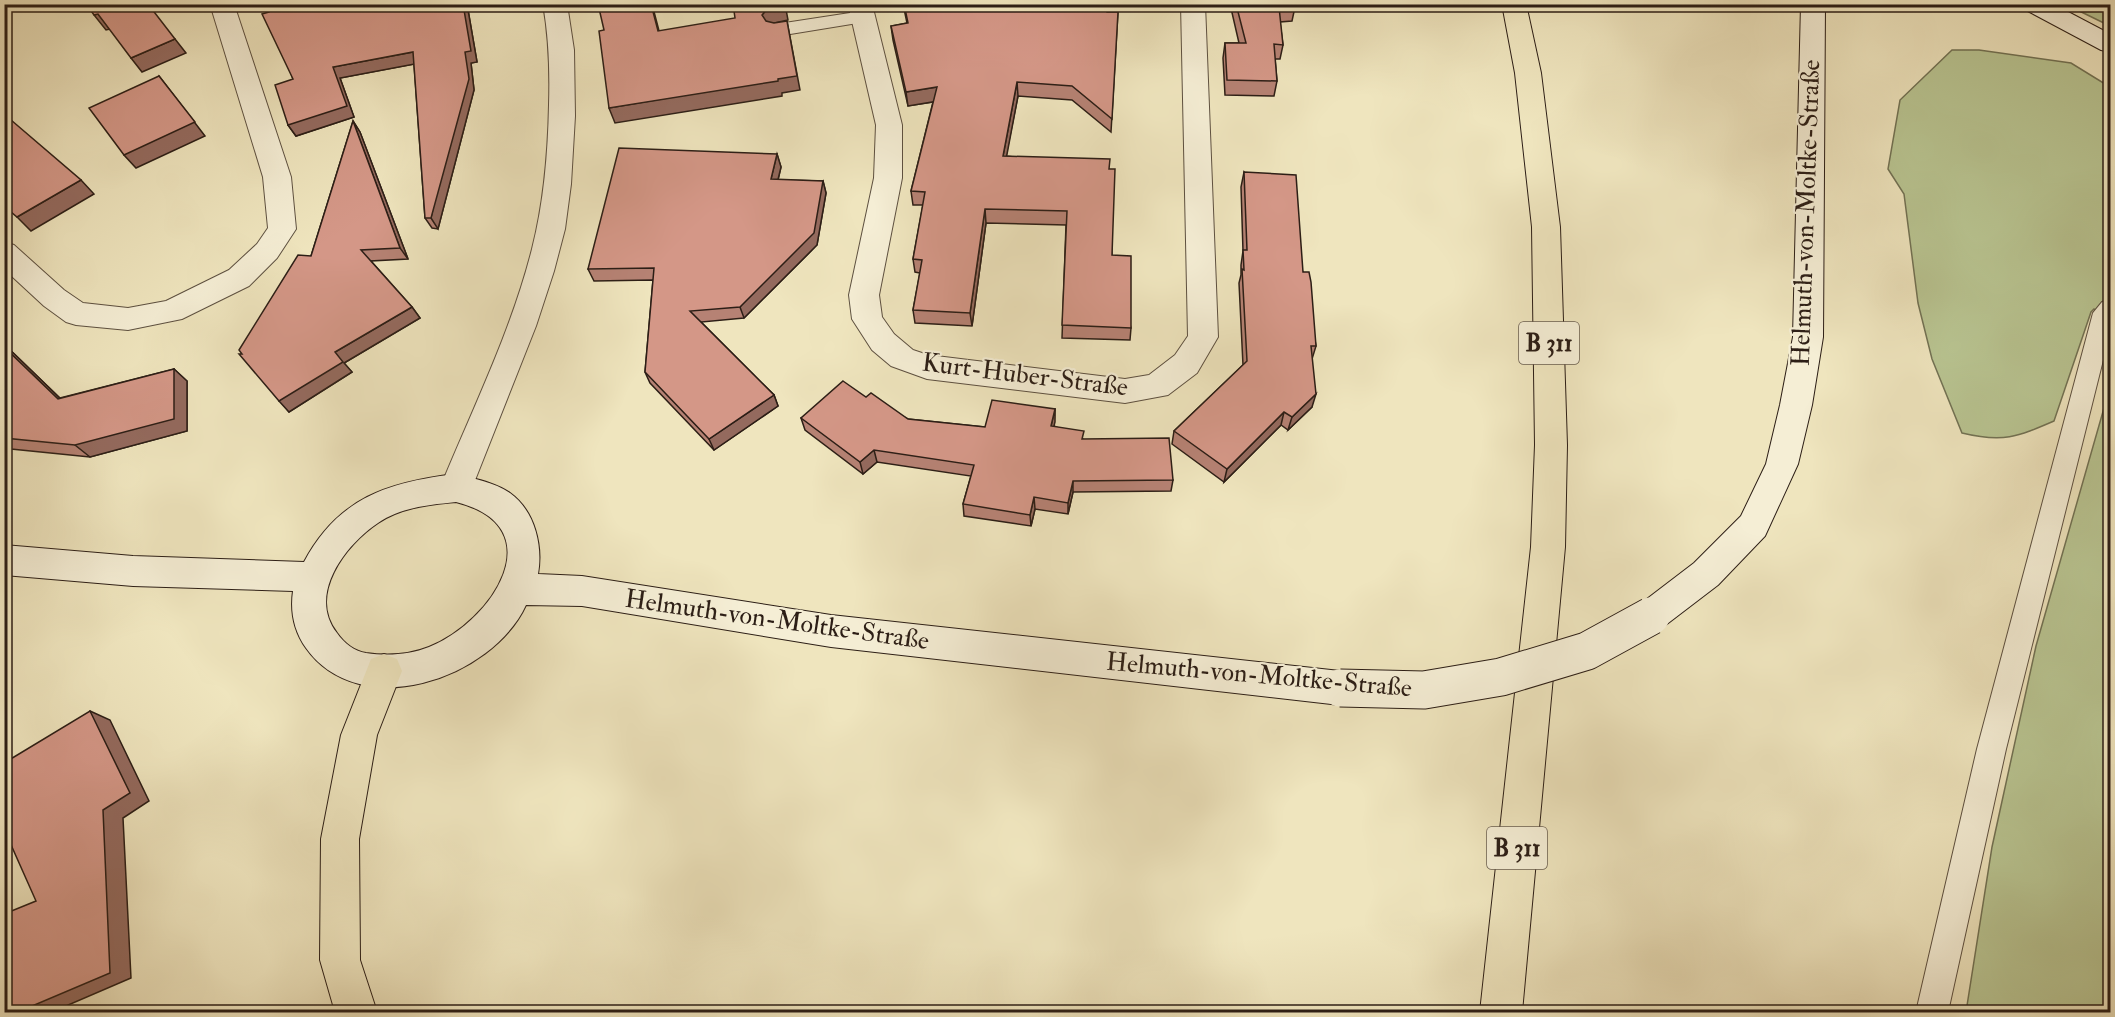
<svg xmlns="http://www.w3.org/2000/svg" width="2115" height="1017" font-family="'IM FELL Double Pica',serif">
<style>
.green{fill:#b9c592;stroke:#727254;stroke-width:1.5}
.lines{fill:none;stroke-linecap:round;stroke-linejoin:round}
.lane-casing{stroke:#5d5040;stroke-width:2}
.street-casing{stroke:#5d5040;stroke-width:2}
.secondary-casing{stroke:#2c1e16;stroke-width:2}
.primary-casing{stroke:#2c1e16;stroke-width:2}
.lane{fill:#f5eed5;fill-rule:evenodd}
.street{fill:#f5eed5;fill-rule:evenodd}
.secondary{fill:#f5eed5;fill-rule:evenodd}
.primary{fill:#efe5be;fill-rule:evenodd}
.secondary-bridge-casing{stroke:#2c1e16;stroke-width:39;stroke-linecap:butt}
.secondary-bridge{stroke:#f5eed5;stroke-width:37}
.wall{fill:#b68274;stroke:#2c1e16;stroke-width:1.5}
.shaded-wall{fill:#946a5e;stroke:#2c1e16;stroke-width:1.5}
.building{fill:#d49787;stroke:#2c1e16;stroke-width:1.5}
.labels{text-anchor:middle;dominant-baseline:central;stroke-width:4.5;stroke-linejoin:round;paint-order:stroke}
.shield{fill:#f5eed5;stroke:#685c4f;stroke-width:1.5}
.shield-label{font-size:24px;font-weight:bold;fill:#2c1e16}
.street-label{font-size:26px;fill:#2c1e16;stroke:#f5eed5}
</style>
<rect width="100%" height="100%" fill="#efe5be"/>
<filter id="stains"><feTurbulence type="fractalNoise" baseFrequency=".00333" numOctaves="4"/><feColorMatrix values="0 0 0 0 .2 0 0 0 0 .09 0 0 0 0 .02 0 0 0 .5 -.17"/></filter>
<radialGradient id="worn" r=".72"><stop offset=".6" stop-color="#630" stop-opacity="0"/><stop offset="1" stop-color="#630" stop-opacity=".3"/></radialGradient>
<g class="green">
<path d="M2067 5H2110V26Z"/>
<path d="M1952 50H1979L2071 63 2110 87V321L2094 309 2091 312 2054 421C2017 437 2003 443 1962 433L1932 359 1918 303 1904 194 1888 169 1900 100Z"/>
<path d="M2110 387V1012H1966L1992 847 2036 646Z"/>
</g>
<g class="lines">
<g class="lane-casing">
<g id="lane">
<path d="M863 11 870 13 872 17 870 21 778 36 771 34 768 30 771 26 778 24Z"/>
<path d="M2110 299V332L2006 749 1948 1012H1916L1977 749 2093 313 2102 302Z"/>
</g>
</g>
<g class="street-casing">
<g id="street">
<path d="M210 4H234L291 177 296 229 277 258 249 286 182 319 128 330 76 325 66 322 44 306 4 269V242L14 245 64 290 83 303 128 308 166 301 229 270 257 244 268 228 263 177Z"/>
<path d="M543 4H567L574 50 575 116 571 184 565 229 554 271 536 326 468 498 456 502 444 498 440 488C472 410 511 332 532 249 544 202 548 153 549 105 550 71 549 38 543 4Z"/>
<path d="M848 4H872L902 125V178L879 295 882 317 894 334 913 350 928 355 1125 379 1149 375 1175 355 1188 336 1181 4H1205L1218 337 1197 373 1168 395 1125 403 927 379 891 366 872 350 852 319 849 295 874 178 876 125Z"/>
</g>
</g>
<g class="secondary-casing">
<g id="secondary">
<path d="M1801 4H1825L1823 337 1812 405 1798 464 1765 536 1718 585 1663 627 1651 632 1639 627 1634 616 1639 605 1694 563 1741 516 1766 464 1780 405 1793 337Z"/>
<path d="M2021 4H2053L2110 34V52L2101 50 2024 9Z"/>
<path d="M456 474C474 479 494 482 510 493 535 511 543 546 538 574L582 576 831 615 1340 671 1353 676 1358 688 1353 700 1340 705 831 647 582 606 526 605C492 679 360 724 306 648 294 631 290 612 293 591L133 586 4 575V545L133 556 304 562C338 498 388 482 456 474ZM456 502C555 527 492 622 429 647 409 655 387 656 366 653 354 651 344 643 337 633 307 595 345 545 378 523 401 507 429 505 456 502Z"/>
</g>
</g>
<g class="primary-casing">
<g id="primary">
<path d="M1502 4H1526L1541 73 1560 227 1567 445 1565 547 1522 1012H1480L1531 547 1535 445 1532 227 1515 73Z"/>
<path d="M384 654 397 659 402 671 377 735 359 839 360 960 377 1012H335L320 960 321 839 341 735 371 659Z"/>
</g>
</g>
<use href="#lane" class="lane"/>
<use href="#street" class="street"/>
<use href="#secondary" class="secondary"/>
<use href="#primary" class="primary"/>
<g class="secondary-bridge-casing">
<path id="secondary-bridge" d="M1340 688 1424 690 1501 677 1587 651 1651 616"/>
</g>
<use href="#secondary-bridge" class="secondary-bridge"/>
</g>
<g class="wall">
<path d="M266 4H467L477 62 471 63 474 90 438 229 432 228 425 218 414 64 340 78 354 117 296 136 288 125 293 79 269 12Z"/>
<path d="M903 4H1105L1107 12H1118L1111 132 1072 100 1018 96 1006 156 1109 169 1112 255 1131 328 1130 340 1062 338 1066 225 986 223 972 326 915 323 913 310 920 273 915 272 913 259 923 205H913L911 191 933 102 908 106 893 40 891 26 907 23Z"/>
<path d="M1230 4H1294L1295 7 1292 21 1280 22 1283 45 1280 59H1275L1277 81 1274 96 1225 95 1223 58 1225 43H1239Z"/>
<path d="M353 121 360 132 408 259 371 261 412 307 420 318 344 363 352 372 289 412 242 354 311 256Z"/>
<path d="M777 154 781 167 778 180 823 181 826 193 817 245 744 318 701 322 774 395 778 406 714 450 650 383 645 372 653 280 594 281 588 269Z"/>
<path d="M1244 172 1303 272 1316 346 1312 359V407L1288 430 1281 425 1224 482 1172 444 1174 431 1243 365 1239 283 1241 275V265L1243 251 1241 187Z"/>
<path d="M4 344 60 398 174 369 187 381V431L90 457 11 449 4 444Z"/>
<path d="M866 397 908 419 985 427 1055 409 1054 426 1173 480 1171 491 1073 492 1068 514 1035 509 1031 526 964 516 963 504 971 476 877 462 863 474 805 430 801 418Z"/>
</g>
<g class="shaded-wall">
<path d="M463 4H467L477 62 471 63 474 90 438 229 431 218 465 52Z"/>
<path d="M651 4H652L663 46 658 31Z"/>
<path d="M785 4 788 20 770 24 766 30 762 15 767 9Z"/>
<path d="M98 14 110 29 106 30 94 15Z"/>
<path d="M787 21 800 90 782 93V96L615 123 609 108 778 79Z"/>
<path d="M175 39 186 53 142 72 131 58Z"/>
<path d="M413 52 420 63 340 78 354 117 296 136 288 125 333 67Z"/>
<path d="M159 76 205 136 136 168 124 155Z"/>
<path d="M1017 82 1018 96 1004 170 1003 156Z"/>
<path d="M937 87 938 101 908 106 906 92Z"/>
<path d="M353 121 360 132 408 259 400 248Z"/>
<path d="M777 154 781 167 775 192 771 179Z"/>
<path d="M81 180 94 194 31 231 17 217Z"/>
<path d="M823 181 826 193 817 245 744 318 740 307Z"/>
<path d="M985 209 986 223 972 326 970 313Z"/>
<path d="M412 307 420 318 344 363 352 372 289 412 279 401 335 352Z"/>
<path d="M4 344 73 411 58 399 4 347Z"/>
<path d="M174 369 187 381V431L90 457 75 445Z"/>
<path d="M1316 394 1312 407 1288 430 1292 417Z"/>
<path d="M774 395 778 406 714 450 709 439Z"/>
<path d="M1055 409V422L1051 438V426Z"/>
<path d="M1284 412 1281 425 1224 482 1227 469Z"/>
<path d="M874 450 877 462 863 474 860 462Z"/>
<path d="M1073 481V492L1068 514V503Z"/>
<path d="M1034 497 1035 509 1031 526 1030 515Z"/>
<path d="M90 711 110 720 149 801 123 818 131 978 52 1012H18Z"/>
</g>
<g class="building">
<path d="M86 4H148L175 39 131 58 98 14 94 15Z"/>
<path d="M266 4H463L471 51 465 52 469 79 431 218H425L413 52 333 67 347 106 288 125 275 85 293 79 262 14 269 12Z"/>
<path d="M598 4H651L658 31 735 18 733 4H784V5L767 9 762 15 766 21 774 23 787 21 797 76 778 79V81L609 108 599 31 604 30Z"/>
<path d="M904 4H1105L1107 12H1118L1112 119 1072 86 1017 82 1003 156 1110 159 1109 169H1115L1112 255 1131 256V328L1062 325 1067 211 985 209 970 313 913 310 922 260 913 259 925 192 911 191 937 87 906 92 891 26 908 23Z"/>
<path d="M1236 4H1294L1295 7H1279L1283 45 1274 44 1277 81 1227 80 1225 43H1246Z"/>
<path d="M159 76 195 122 124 155 89 108Z"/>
<path d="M4 114 81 180 17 217 4 206Z"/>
<path d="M353 121 400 248 361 250 412 307 335 352 343 362 279 401 239 354H242L239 350 298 255 311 256Z"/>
<path d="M619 148 777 154 771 179 823 181 814 233 740 307 690 311 774 395 709 439 645 372 654 268 588 269Z"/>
<path d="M1244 172 1296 175 1303 272H1309L1311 282 1316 346H1311L1316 394 1292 417 1284 412 1227 469 1174 431 1247 361 1242 269 1244 270 1243 250H1247Z"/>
<path d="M4 347 58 399 174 369V419L75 445 4 438Z"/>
<path d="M843 381 866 397 871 393 908 419 985 427 992 400 1055 409 1051 426 1084 431 1082 439 1169 438 1173 480 1073 481 1068 503 1034 497 1030 515 963 504 974 465 874 450 860 462 801 418Z"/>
<path d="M90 711 130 793 103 810 110 973 18 1012H4V914L36 901 4 829V763Z"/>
</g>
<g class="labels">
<g class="shield">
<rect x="1519" y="322" width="60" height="42" rx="4.5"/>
<rect x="1487" y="827" width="60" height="42" rx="4.5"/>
</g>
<g class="shield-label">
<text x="1549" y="343">B 311</text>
<text x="1517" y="848">B 311</text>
</g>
<g class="street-label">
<text transform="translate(1806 213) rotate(-88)">Helmuth-von-Moltke-Straße</text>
<text transform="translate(1025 375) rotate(7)">Kurt-Huber-Straße</text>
<text transform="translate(777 620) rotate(8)">Helmuth-von-Moltke-Straße</text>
<text transform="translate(1259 675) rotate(5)">Helmuth-von-Moltke-Straße</text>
</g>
</g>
<rect width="2115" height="1017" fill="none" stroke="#efe5be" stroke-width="24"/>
<rect x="6" y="6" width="2103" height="1005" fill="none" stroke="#2c1e16" stroke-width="3"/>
<rect x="12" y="12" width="2091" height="993" fill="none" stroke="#2c1e16" stroke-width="1.5"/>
<rect width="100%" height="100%" filter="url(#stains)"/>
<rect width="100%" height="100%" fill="url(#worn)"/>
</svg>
